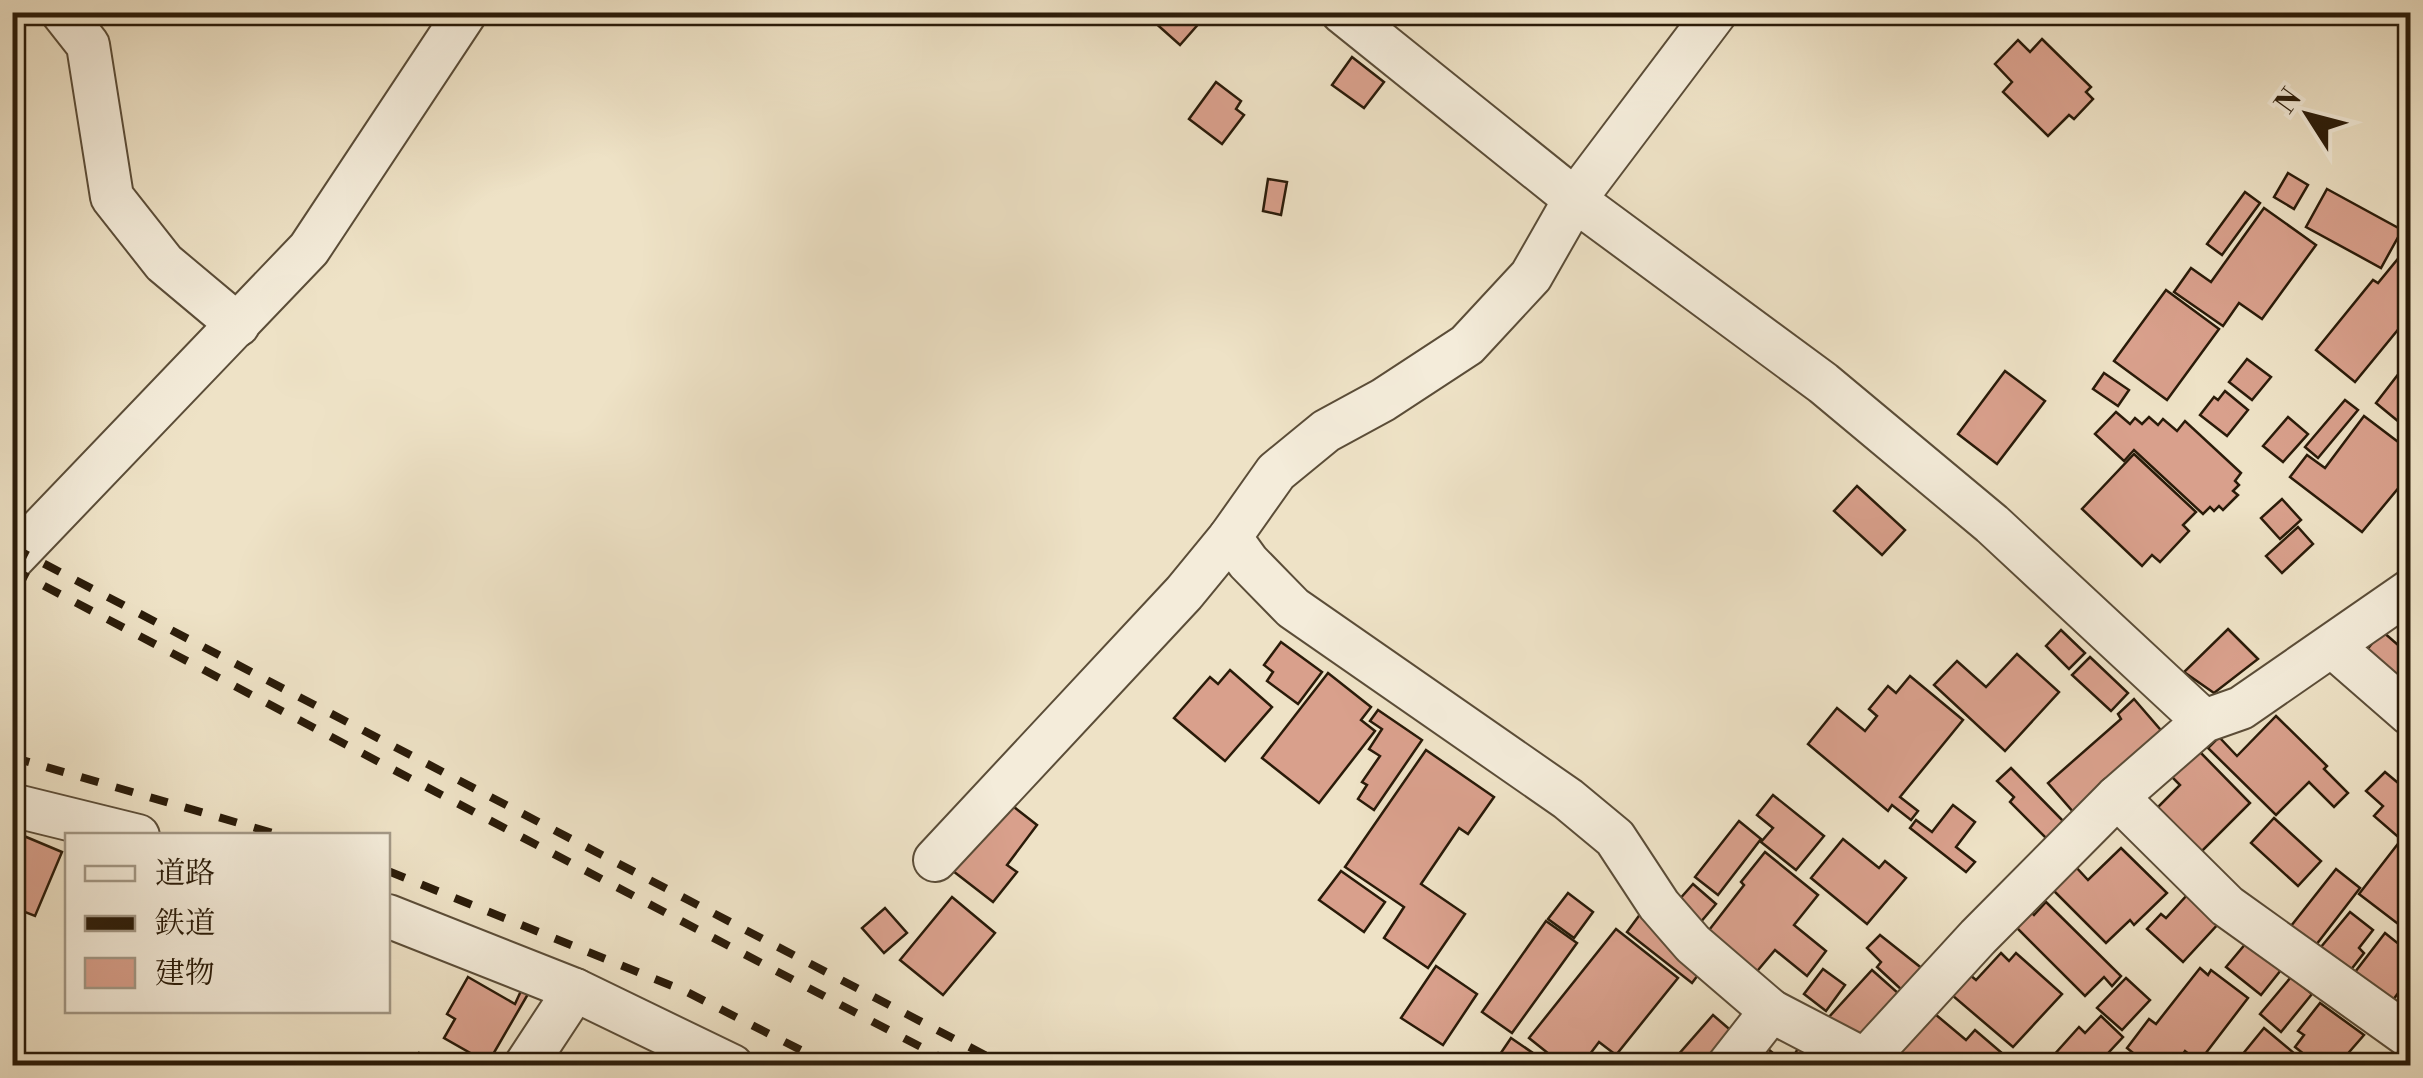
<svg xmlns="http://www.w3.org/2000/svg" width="2423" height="1078" font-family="'Libre Bodoni','Noto Serif JP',serif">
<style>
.building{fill:#d9a08c;stroke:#2a1b09;stroke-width:2.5}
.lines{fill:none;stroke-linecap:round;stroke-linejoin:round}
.street-casing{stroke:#5b4d38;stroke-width:46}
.street{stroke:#f4ecda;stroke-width:42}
.rail{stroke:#2a1b09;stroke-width:8;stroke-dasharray:18 18;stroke-linecap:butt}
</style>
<rect width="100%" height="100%" fill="#eee2c6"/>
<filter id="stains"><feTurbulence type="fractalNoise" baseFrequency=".002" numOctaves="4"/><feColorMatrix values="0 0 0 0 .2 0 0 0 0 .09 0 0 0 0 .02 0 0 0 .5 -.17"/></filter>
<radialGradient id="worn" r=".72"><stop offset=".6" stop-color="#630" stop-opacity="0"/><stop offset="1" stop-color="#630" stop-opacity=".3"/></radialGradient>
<g class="building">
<path d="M1143 12H1209L1180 45Z"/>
<path d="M2042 39 2091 87 2086 92 2093 99 2074 119 2069 115 2048 136 2003 92 2012 82 1995 64 2018 40 2030 52Z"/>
<path d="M1352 57 1384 82 1364 108 1332 85Z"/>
<path d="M1216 82 1241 101 1236 109 1244 115 1222 144 1189 119Z"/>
<path d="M2288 173 2308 185 2294 209 2274 197Z"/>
<path d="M1268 179 1287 182 1281 215 1263 211Z"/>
<path d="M2327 189 2402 230 2381 268 2306 227Z"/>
<path d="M2245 192 2260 203 2222 255 2207 244Z"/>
<path d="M2264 208 2316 245 2262 319 2239 303 2223 326 2174 292 2191 268 2211 282Z"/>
<path d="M2410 244V315L2355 382 2316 350 2373 280 2378 283Z"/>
<path d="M2166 290 2219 329 2167 400 2114 361Z"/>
<path d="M2247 359 2271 377 2252 400 2229 382Z"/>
<path d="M2410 359V431L2376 403Z"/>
<path d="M2005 371 2045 401 1997 464 1958 434Z"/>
<path d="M2104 373 2129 390 2118 406 2093 389Z"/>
<path d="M2225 391 2248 410 2227 436 2200 415 2214 397 2218 400Z"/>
<path d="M2345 400 2358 410 2318 458 2305 447Z"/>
<path d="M2116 412 2130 424 2135 418 2142 424 2149 417 2158 425 2163 419 2177 431 2185 421 2241 473 2235 481 2239 485 2233 491 2238 495 2223 510 2219 506 2214 511 2210 507 2203 514 2134 450 2124 461 2095 434Z"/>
<path d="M2364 416 2410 451 2406 460 2410 464V474L2362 532 2290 477 2307 455 2325 468Z"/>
<path d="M2288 417 2308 434 2283 462 2263 446Z"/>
<path d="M2134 454 2196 512 2183 525 2189 531 2160 562 2152 555 2142 566 2082 509Z"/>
<path d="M1857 486 1905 530 1882 555 1834 511Z"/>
<path d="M2282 499 2301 520 2280 539 2261 518Z"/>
<path d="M2298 527 2313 544 2282 573 2266 556Z"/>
<path d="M2228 629 2258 659 2214 693 2184 672Z"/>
<path d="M2061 630 2085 653 2069 669 2046 646Z"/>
<path d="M2382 631 2406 652 2410 647V690L2366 651Z"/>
<path d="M1281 642 1322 672 1298 704 1267 681 1273 672 1264 665Z"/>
<path d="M2017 654 2059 692 2005 751 1934 685 1957 661 1986 687Z"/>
<path d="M2090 657 2128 693 2111 711 2072 675Z"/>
<path d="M1230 670 1272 707 1225 761 1174 718 1210 677 1218 684Z"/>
<path d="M1328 673 1371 707 1361 720 1375 731 1319 803 1262 758Z"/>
<path d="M1910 676 1963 720 1900 797 1918 811 1911 820 1892 805 1888 811 1808 744 1837 708 1865 731 1877 716 1869 709 1888 686 1896 693Z"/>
<path d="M2134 699 2165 735 2075 814 2048 783 2121 719 2118 714Z"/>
<path d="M1378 710 1422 740 1374 810 1358 799 1367 785 1362 782 1380 756 1369 749 1382 729 1370 721Z"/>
<path d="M2276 716 2327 766 2324 769 2348 793 2334 807 2309 782 2276 815 2208 748 2219 737 2237 756Z"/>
<path d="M1426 750 1494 797 1468 834 1459 828 1421 884 1465 914 1428 968 1384 938 1404 907 1345 867Z"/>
<path d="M2198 750 2250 803 2197 856 2154 811 2180 785 2171 776Z"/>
<path d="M2011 768 2069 827 2052 844 2010 802 2014 797 1997 781Z"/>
<path d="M2385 772 2397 782 2401 778 2405 781 2410 775V835L2404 842 2374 816 2383 806 2366 791Z"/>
<path d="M1773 795 1824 836 1796 870 1761 842 1773 828 1757 815Z"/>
<path d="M1005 800 1037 825 1007 865 1017 872 993 902 953 871Z"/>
<path d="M1953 805 1975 822 1956 847 1975 862 1966 872 1910 828 1916 820 1932 832Z"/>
<path d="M2274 818 2321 861 2298 886 2251 843Z"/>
<path d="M1739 821 1761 839 1718 895 1695 877Z"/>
<path d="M12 831 62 852 35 916 12 907Z"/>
<path d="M1843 839 1879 868 1885 861 1906 878 1867 924 1811 878Z"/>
<path d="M2397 845 2410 856V933L2359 894Z"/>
<path d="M2121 848 2167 893 2134 925 2130 920 2106 943 2051 888 2074 865 2088 880Z"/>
<path d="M1765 852 1818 895 1794 925 1826 951 1807 976 1775 950 1753 976 1706 934 1744 885 1741 882Z"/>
<path d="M2336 869 2360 888 2316 945 2291 926Z"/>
<path d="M1341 871 1385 902 1364 932 1319 900Z"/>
<path d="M1693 884 1716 904 1694 930 1670 910Z"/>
<path d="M1568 893 1593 912 1574 938 1548 919Z"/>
<path d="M2188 894 2219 923 2183 962 2147 929 2161 914 2166 918Z"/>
<path d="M952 897 995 933 943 995 900 960Z"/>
<path d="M2046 902 2121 976 2112 986 2104 977 2085 996 2013 924 2028 909 2034 915Z"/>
<path d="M885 908 907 933 884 953 862 928Z"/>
<path d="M2350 912 2373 930 2359 948 2364 953 2346 976 2316 953Z"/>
<path d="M1641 913 1707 963 1692 983 1627 932Z"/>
<path d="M1546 921 1577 943 1512 1033 1482 1012Z"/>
<path d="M1616 929 1678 978 1616 1055 1599 1042 1581 1066H1564L1529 1038Z"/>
<path d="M2385 933 2410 953V977L2390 1004 2352 976Z"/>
<path d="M1880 935 1924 970 1904 992 1877 967 1881 962 1867 948Z"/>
<path d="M2247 942 2281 970 2261 995 2226 967Z"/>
<path d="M2001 953 2009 961 2016 953 2062 994 2013 1047 1946 990 1964 970 1976 980Z"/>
<path d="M1436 966 1477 994 1443 1045 1401 1018Z"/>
<path d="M2200 968 2208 975 2211 970 2248 998 2199 1062 2185 1051 2175 1066H2149L2127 1048 2149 1019 2156 1024Z"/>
<path d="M1823 969 1845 985 1826 1011 1804 994Z"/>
<path d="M1872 970 1898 993 1854 1041 1829 1017Z"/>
<path d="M468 977 515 1004 521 991 528 994 488 1063 444 1038 455 1019 447 1014Z"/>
<path d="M2291 977 2312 994 2281 1032 2260 1014Z"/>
<path d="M2126 978 2150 1000 2122 1030 2097 1008Z"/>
<path d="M2320 1003 2364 1035 2337 1066H2319L2295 1047 2304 1035 2298 1031Z"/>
<path d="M1929 1009 1966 1040 1975 1030 2017 1066H1974L1965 1057 1958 1066H1899L1889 1057Z"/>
<path d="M1713 1015 1735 1034 1708 1066H1690L1678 1055Z"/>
<path d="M2101 1016 2123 1037 2096 1066H2044L2079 1027 2085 1033Z"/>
<path d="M2264 1028 2295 1054 2284 1066H2233Z"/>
<path d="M1511 1038 1552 1066H1492Z"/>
<path d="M1762 1044 1780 1059 1775 1066H1746Z"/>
<path d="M1800 1045 1835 1066H1788Z"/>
<path d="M2408 1050 2410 1066H2391Z"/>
<path d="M419 1053 436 1066H409Z"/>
<path d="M577 1054 594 1066H569Z"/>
<path d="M654 1054 681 1066H649Z"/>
</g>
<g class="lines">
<g class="street-casing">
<g id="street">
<path d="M62 12 88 45 112 197 164 263 238 325"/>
<path d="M1342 12 1587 209 1823 383 1992 524 2204 721"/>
<path d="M1716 12 1575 199 1531 276 1467 345 1383 400 1326 431 1276 472 1230 537 1248 562 1293 608 1568 799 1615 838 1659 905 1693 944 1771 1011"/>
<path d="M12 559 309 249 466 12"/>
<path d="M2332 646 2410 714"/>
<path d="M2117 797 2227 906 2410 1037"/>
<path d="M12 805 138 836"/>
<path d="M935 860 1184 593 1230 537"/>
<path d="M388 916 575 990 732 1066"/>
<path d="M525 1066 575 990"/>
<path d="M1728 1066 1771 1011 1865 1060 1978 937 2117 797 2204 721 2241 708 2410 591"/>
</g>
</g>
<use href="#street" class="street"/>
<g class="rail">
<path d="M12 547 1006 1066"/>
<path d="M12 569 957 1066"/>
<path d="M12 757 283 836"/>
<path d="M388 871 687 992 832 1066"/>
</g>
</g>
<rect width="2423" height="1078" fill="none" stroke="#eee2c6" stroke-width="50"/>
<rect x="15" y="15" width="2393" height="1048" fill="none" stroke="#2a1b09" stroke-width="5"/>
<rect x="25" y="25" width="2373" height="1028" fill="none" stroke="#2a1b09" stroke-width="2.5"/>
<rect x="65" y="833" width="325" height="180" fill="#f4ecda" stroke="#a39886" stroke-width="2.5"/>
<rect x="85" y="866" width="50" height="15" fill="#f4ecda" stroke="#a39886" stroke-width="2.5"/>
<text x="155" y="883" font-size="30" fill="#2a1b09">道路</text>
<rect x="85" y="916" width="50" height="15" fill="#2a1b09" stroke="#a39886" stroke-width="2.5"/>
<text x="155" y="933" font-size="30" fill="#2a1b09">鉄道</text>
<rect x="85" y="958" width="50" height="30" fill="#d9a08c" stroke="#a39886" stroke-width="2.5"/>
<text x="155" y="983" font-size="30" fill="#2a1b09">建物</text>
<g transform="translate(2308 115) rotate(306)" stroke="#f4ecda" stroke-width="8" paint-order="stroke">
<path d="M0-8L18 38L0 25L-18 38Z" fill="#2a1b09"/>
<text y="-15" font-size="28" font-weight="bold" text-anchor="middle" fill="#2a1b09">N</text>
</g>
<rect width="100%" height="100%" filter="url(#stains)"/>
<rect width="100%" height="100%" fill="url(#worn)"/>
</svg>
